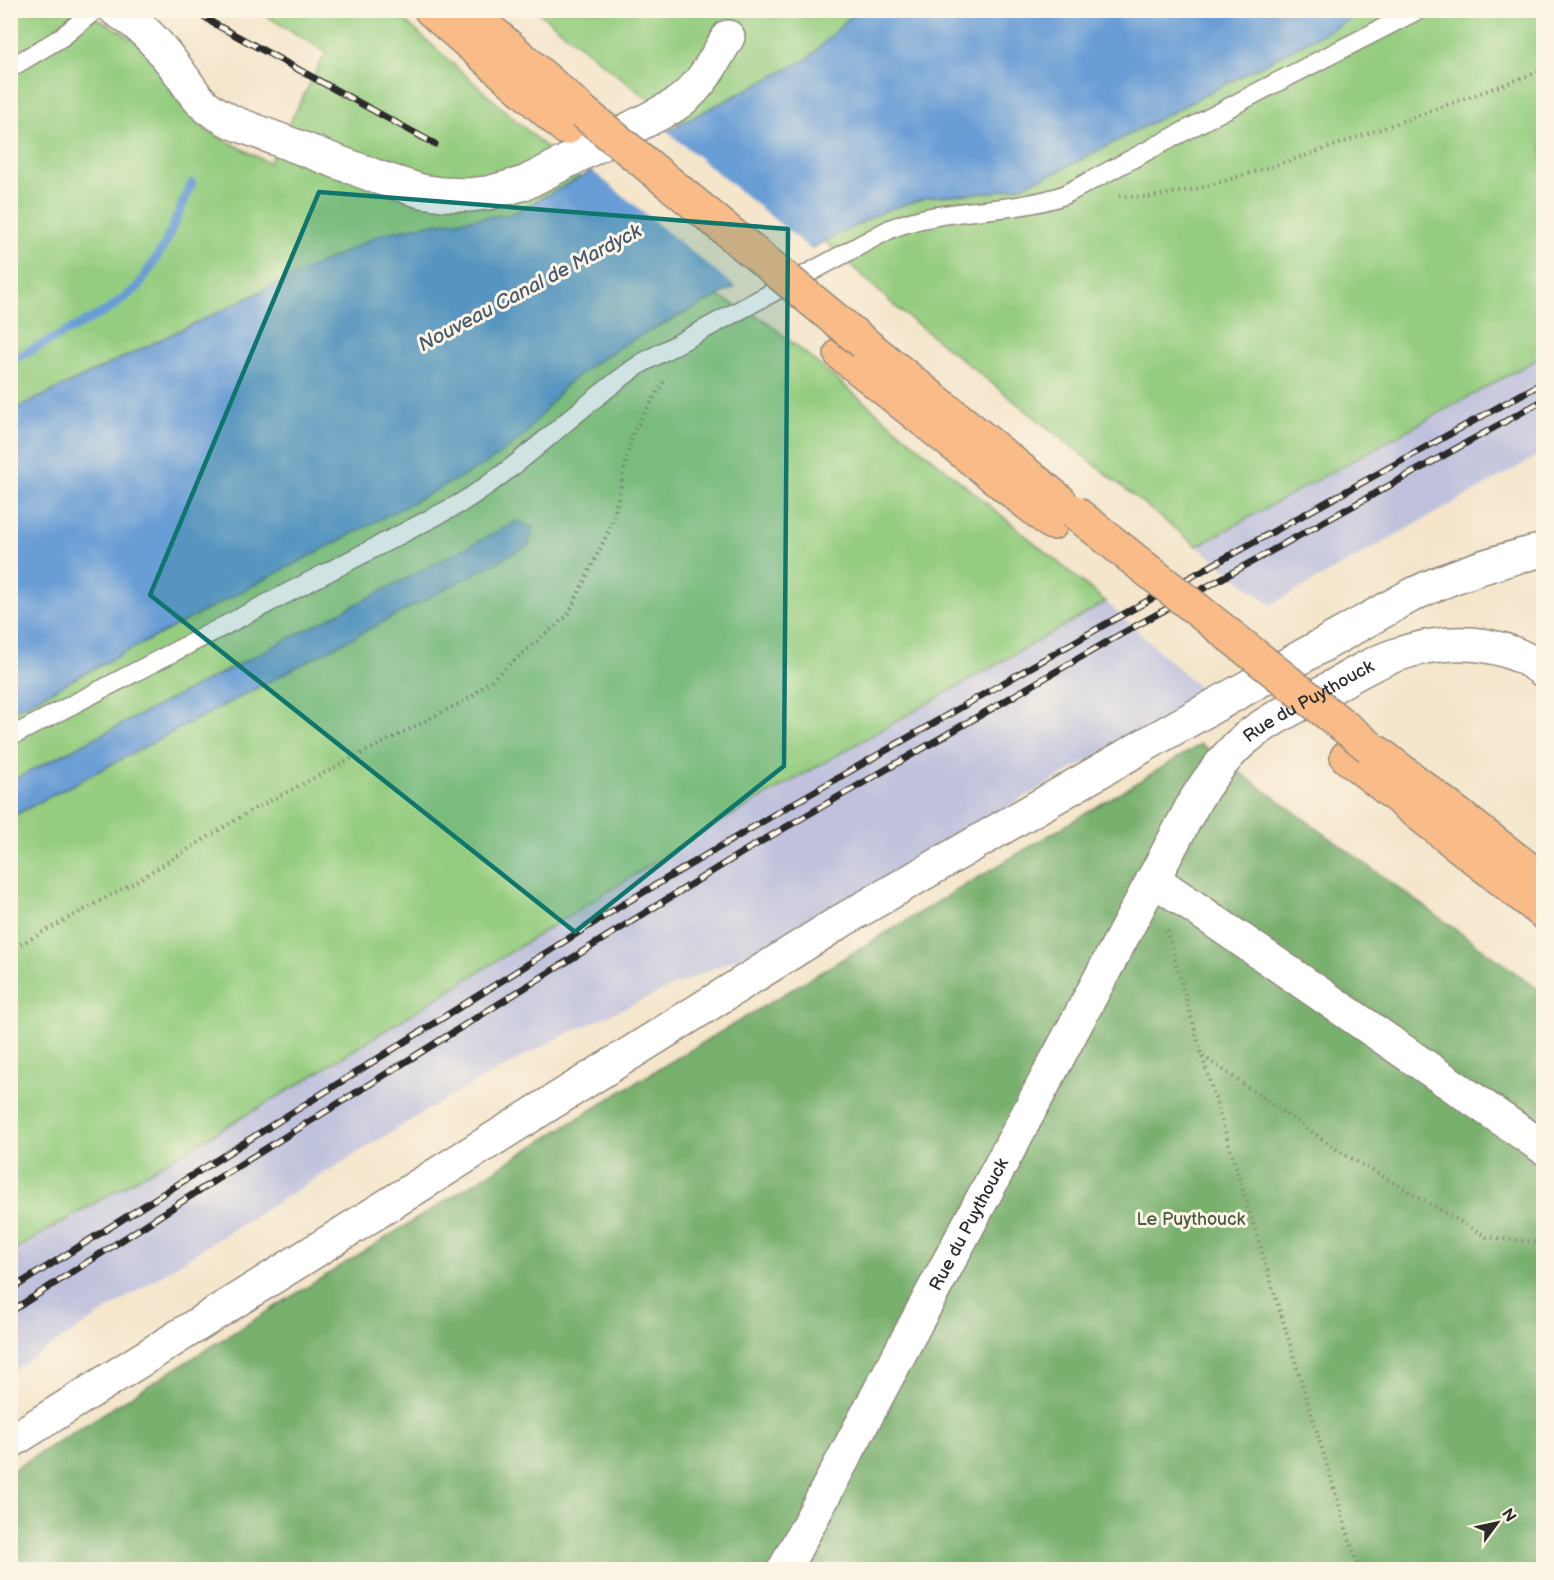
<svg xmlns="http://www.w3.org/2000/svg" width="1554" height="1580" font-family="'Balsamiq Sans',sans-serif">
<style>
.industrial{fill:#c0c2dd}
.green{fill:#95cd80;stroke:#607c56;stroke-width:1.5}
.forest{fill:#78b06e;stroke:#526e4c;stroke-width:1.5}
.water{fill:#699dd5;stroke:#4a6480;stroke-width:1.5}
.pier{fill:#f4e5cb}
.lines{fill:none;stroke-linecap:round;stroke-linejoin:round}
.stream{stroke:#699dd5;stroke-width:9}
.lane-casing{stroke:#90887b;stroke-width:21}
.street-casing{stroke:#90887b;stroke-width:36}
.primary-casing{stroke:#90887b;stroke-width:36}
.path{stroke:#90887b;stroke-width:4;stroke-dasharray:1.5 4.5;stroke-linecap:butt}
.lane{stroke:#fff;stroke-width:18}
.street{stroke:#fff;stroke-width:33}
.primary{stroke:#f9bc89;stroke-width:33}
.rail-casing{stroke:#2b2b2b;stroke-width:7}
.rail{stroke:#fcf5e5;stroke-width:4.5;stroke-dasharray:14;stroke-linecap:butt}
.primary-bridge-casing{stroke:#90887b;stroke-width:36;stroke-linecap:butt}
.primary-bridge{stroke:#f9bc89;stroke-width:33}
.marked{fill:#0f766e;fill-opacity:0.2;stroke:#0f766e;stroke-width:4.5;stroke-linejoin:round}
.labels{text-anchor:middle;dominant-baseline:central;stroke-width:6;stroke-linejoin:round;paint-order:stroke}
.street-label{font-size:18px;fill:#2b2b2b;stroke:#fcf5e5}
.park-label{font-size:18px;fill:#4b5c44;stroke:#fcf5e5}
.water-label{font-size:20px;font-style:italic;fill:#44596f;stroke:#fcf5e5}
</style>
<rect width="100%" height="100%" fill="#fcf5e5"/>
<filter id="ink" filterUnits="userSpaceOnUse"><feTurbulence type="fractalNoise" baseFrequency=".0167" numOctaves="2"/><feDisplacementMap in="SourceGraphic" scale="12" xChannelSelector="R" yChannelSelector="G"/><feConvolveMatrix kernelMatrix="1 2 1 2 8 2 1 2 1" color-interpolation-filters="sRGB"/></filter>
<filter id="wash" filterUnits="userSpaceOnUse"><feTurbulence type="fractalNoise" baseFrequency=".008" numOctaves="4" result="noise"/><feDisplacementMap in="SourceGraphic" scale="24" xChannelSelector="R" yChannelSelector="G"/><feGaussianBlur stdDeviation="1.35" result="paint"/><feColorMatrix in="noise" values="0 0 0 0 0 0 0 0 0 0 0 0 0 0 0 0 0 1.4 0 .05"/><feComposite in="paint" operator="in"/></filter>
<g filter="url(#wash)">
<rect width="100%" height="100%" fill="#f4e5cb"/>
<g class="industrial">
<path d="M1543 356V453L1271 605 1197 546Z"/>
<path d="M1106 602 1205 693 775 941 566 1034 447 1098 216 1240 11 1372V1252L296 1086 711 827Z"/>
</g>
<g class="green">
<path d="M11 11H83L120 31 142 45 184 108 197 123 208 131 269 163 326 52 258 11H394L580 178 512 214 424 225 382 234 11 411Z"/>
<path d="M537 11H856L809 58 679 124Z"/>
<path d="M1366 11H1543V356L1197 546 897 308 825 241C858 224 890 205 926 197 947 193 969 194 991 192 1014 190 1035 181 1057 172Z"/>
<path d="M718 296 766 321 1106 602 711 827 296 1086 11 1252V817L529 545 533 528 518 522 11 781V712L482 466 577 375 626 343Z"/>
</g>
<path class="forest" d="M1201 744 1543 993V1569L11 1570V1471L622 1091Z"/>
<g class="water">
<path d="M856 11H1366L1057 172 1021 186 993 192 929 197 884 211 626 343 594 363 565 386 524 435 506 450 482 466 11 712V411L382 234 424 225 512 214 670 129 809 58Z"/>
<path d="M518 521 533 528 529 545 11 817V781Z"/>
</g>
<path class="pier" d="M664 129 813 251 738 289 591 170Z"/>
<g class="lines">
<path class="stream" d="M10 361 108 310 138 287 164 246 192 183"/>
</g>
</g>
<g filter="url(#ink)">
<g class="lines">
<g class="lane-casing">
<g id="lane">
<path d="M10 68 62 37 95 10"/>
<path d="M10 737 459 504C525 464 578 406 642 363L890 229C945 206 1007 215 1064 195L1260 91 1418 10"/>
</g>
</g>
<g class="street-casing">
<g id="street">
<path d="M116 10C145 27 163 50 182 76 189 86 195 97 205 105 212 112 223 117 232 122L380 178 421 191 443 194 468 195 488 193 525 183 672 107C700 90 712 64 728 37"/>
<path d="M1153 879 1544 1148"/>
<path d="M10 1442 843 920 1157 738 1410 596C1453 575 1497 561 1544 550"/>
<path id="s1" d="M784 1570 1196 799C1210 777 1225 756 1245 739 1269 719 1300 705 1327 690 1349 677 1372 663 1396 655 1445 638 1502 638 1544 671"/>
</g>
</g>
<g class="primary-casing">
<g id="primary">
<path d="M431 10 566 128"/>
<path d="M467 10 583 112"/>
<path d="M864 343 1060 501"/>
<path d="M841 354 1052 523"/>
<path d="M1377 752 1544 881"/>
<path d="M1347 757 1544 913"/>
</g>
</g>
<g class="path">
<path d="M1119 196 1151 197 1201 188 1311 154 1544 70"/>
<path d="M1167 930 1202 1056 1359 1570"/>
<path d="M10 950 137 881 250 811 470 698 568 615 612 524 633 432 665 380"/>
<path d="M1203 1056 1342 1153 1487 1237 1544 1243"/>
</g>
<use href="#lane" class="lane"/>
<use href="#street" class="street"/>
<use href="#primary" class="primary"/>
<g class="rail-casing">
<g id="rail">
<path d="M196 10 213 23 435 144"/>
<path d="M10 1290 622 905 770 817 1104 625 1544 382"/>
<path d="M10 1312 217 1179 743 852 1114 638 1544 400"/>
</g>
</g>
<use href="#rail" class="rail"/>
<g class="primary-bridge-casing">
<g id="primary-bridge">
<path d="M583 112 864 343"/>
<path d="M1073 511 1370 747"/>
</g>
</g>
<use href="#primary-bridge" class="primary-bridge"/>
</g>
</g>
<path class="marked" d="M319 192 788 229 784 766 575 932 150 595Z"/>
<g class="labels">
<g class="street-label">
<text stroke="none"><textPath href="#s1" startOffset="1026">Rue du Puythouck</textPath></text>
<text stroke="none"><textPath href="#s1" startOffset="392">Rue du Puythouck</textPath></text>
</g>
<g class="park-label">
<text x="1191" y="1219">Le Puythouck</text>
</g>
<g class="water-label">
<text transform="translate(530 288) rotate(-28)">Nouveau Canal de Mardyck</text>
</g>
</g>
<rect width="1554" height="1580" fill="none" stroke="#fcf5e5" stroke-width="36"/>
<g transform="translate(1497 1523) rotate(57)" stroke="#fcf5e5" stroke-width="4.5" paint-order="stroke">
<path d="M0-4.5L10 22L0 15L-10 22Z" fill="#2b2b2b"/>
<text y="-9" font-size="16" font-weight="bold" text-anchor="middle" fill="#2b2b2b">N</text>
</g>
</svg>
